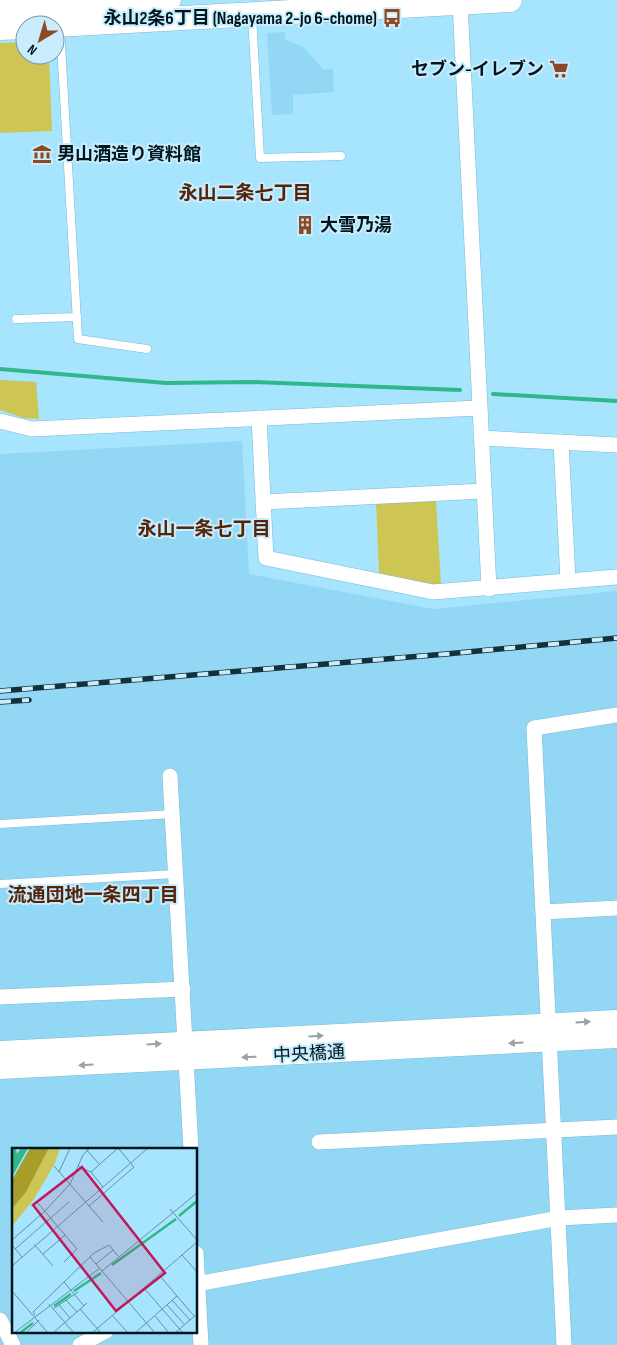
<svg xmlns="http://www.w3.org/2000/svg" width="617" height="1345" font-family="'Sofia Sans Condensed','Noto Sans JP',sans-serif">
<style>
.built{fill:#92d8f5;fill-rule:evenodd}
.green{fill:#cdc554}
.lines{fill:none;stroke-linecap:round;stroke-linejoin:round}
.stream{stroke:#30b88b;stroke-width:4}
.service-casing{stroke:#7db9d1;stroke-width:9}
.minor-casing{stroke:#7db9d1;stroke-width:16}
.secondary-casing{stroke:#7db9d1;stroke-width:21}
.trunk-casing{stroke:#7db9d1;stroke-width:25}
.service{stroke:#fff;stroke-width:8}
.minor{stroke:#fff;stroke-width:15}
.secondary{stroke:#fff;stroke-width:20}
.trunk{stroke:#fff;stroke-width:24}
.rail-casing{stroke:#15303b;stroke-width:5.5}
.rail{stroke:#c9edfc;stroke-width:4;stroke-dasharray:11;stroke-linecap:butt}
.oneway{fill:#99a2a5}
.labels{text-anchor:middle;dominant-baseline:central;stroke-width:4;stroke-linejoin:round;paint-order:stroke}
.poi-label{font-size:18px;font-weight:bold;fill:#00161f;stroke:#c9edfc;text-anchor:end}
.street-label{font-size:18px;fill:#00161f;stroke:#c9edfc}
.neighbourhood-label{font-size:19px;font-weight:bold;fill:#53230a;stroke:#c9edfc}
.inset-river{fill:none;stroke:#30b88b;stroke-width:2.5}
.inset-road{fill:none;stroke:#6492a4;stroke-width:1}
.view{fill:#c2185b;fill-opacity:0.15;stroke:#c2185b;stroke-width:2.5}
.inset-edge{fill:none;stroke:#00161f;stroke-width:2.5}
</style>
<rect width="100%" height="100%" fill="#a7e4fd"/>
<g class="built">
<path d="M285 32V39L303 47 323 69H333L334 92 293 95V114L272 115 267 33Z"/>
<path d="M242 441 249 574 433 609 617 591V1345H0V454ZM14 1149H196V1331H14Z"/>
</g>
<g class="green">
<path d="M25 42V55H49L52 131 0 133V43Z"/>
<path d="M0 380 36 382 39 419 24 418 0 410Z"/>
<path d="M436 501 441 584H427L379 573 376 503Z"/>
</g>
<g class="lines">
<g class="stream">
<path d="M0 369 166 383 251 382 460 390"/>
<path d="M493 394 617 401"/>
</g>
<g class="service-casing">
<g id="service">
<path d="M252 16 260 158 341 156"/>
<path d="M60 27 78 339 147 349"/>
<path d="M16 319 77 317"/>
<path d="M0 824 173 814"/>
<path d="M0 884 175 874"/>
</g>
</g>
<g class="minor-casing">
<g id="minor">
<path d="M460 2 489 589"/>
<path d="M259 418 266 558 433 592 617 577"/>
<path d="M0 421 32 429 479 408"/>
<path d="M481 438 617 445"/>
<path d="M561 442 568 581"/>
<path d="M263 502 484 491"/>
<path d="M170 776 191 1149"/>
<path d="M544 912 617 908"/>
<path d="M0 997 183 989"/>
<path d="M319 1142 617 1127"/>
<path d="M196 1253 201 1345"/>
<path d="M196 1284 559 1218 617 1215"/>
<path d="M0 1320 13 1345"/>
<path d="M80 1345 106 1331"/>
<path d="M564 1345 534 728 617 715"/>
</g>
</g>
<g class="secondary-casing">
<g id="secondary">
<path d="M0 1051 617 1020"/>
<path d="M0 1069 617 1038"/>
</g>
</g>
<g class="trunk-casing">
<g id="trunk">
<path d="M0 8 169 0"/>
<path d="M55 25 510 0"/>
<path d="M0 28 25 27"/>
</g>
</g>
<use href="#service" class="service"/>
<use href="#minor" class="minor"/>
<use href="#secondary" class="secondary"/>
<use href="#trunk" class="trunk"/>
<g class="rail-casing">
<g id="rail">
<path d="M0 691 446 654 617 638"/>
<path d="M0 702 29 700"/>
</g>
</g>
<use href="#rail" class="rail"/>
</g>
<defs><path id="oneway-solid" d="M-6-.8H1V-3.2L6.5 0L1 3.2V.8H-6Z" transform="scale(1.25)"/></defs>
<g class="oneway">
<use href="#oneway-solid" transform="translate(583 1022) rotate(-3)"/>
<use href="#oneway-solid" transform="translate(316 1036) rotate(-3)"/>
<use href="#oneway-solid" transform="translate(516 1043) rotate(177)"/>
<use href="#oneway-solid" transform="translate(154 1044) rotate(-3)"/>
<use href="#oneway-solid" transform="translate(249 1057) rotate(177)"/>
<use href="#oneway-solid" transform="translate(86 1065) rotate(177)"/>
</g>
<defs>
<g id="bus-bare" transform="scale(1.5)"><path d="M-5-6H5V4H4V6H2V4H-2V6H-4V4H-5ZM-3.5-4V0h7V-4ZM-3.5 1.2v1.5H-2V1.2ZM2 1.2v1.5H3.5V1.2Z" fill="#8f4824" stroke="#c9edfc" stroke-width="2.5" paint-order="stroke"/></g>
<g id="supermarket-bare" transform="scale(1.5)"><path d="M-6-5.5h2.5l.6 2H6L4.5 2H-2.5L-4.4-4H-6ZM-1.5 3.2a1.3 1.3 0 1 0 .1 0ZM3 3.2a1.3 1.3 0 1 0 .1 0Z" fill="#8f4824" stroke="#c9edfc" stroke-width="2.5" paint-order="stroke"/></g>
<g id="museum-bare" transform="scale(1.5)"><path d="M0-6L6-3V-2H-6V-3ZM-5-1h2V3h-2ZM-1-1h2V3h-2ZM3-1h2V3H3ZM-6 4H6V6H-6Z" fill="#8f4824" stroke="#c9edfc" stroke-width="2.5" paint-order="stroke"/></g>
<g id="building-bare" transform="scale(1.5)"><path d="M-4-6H4V6H1V3H-1V6H-4ZM-2.5-4.3h1.7v1.8h-1.7ZM.8-4.3h1.7v1.8H.8ZM-2.5-1h1.7V.8h-1.7ZM.8-1h1.7V.8H.8Z" fill="#8f4824" stroke="#c9edfc" stroke-width="2.5" paint-order="stroke"/></g>
</defs>
<g fill-rule="evenodd">
<use href="#bus-bare" x="392" y="18"/>
<use href="#supermarket-bare" x="559" y="69"/>
<use href="#museum-bare" x="42" y="154"/>
<use href="#building-bare" x="305" y="225"/>
</g>
<g class="labels">
<g class="poi-label">
<text x="377" y="18">永山2条6丁目 (Nagayama 2-jo 6-chome)</text>
<text x="544" y="69">セブン-イレブン</text>
<text x="57" y="154" text-anchor="start">男山酒造り資料館</text>
<text x="320" y="225" text-anchor="start">大雪乃湯</text>
</g>
<g class="street-label">
<text transform="translate(309 1054) rotate(-3)">中央橋通</text>
</g>
<g class="neighbourhood-label">
<text x="245" y="193">永山二条七丁目</text>
<text x="204" y="529">永山一条七丁目</text>
<text x="93" y="895">流通団地一条四丁目</text>
</g>
</g>
<g transform="translate(12 1148)">
<rect width="185" height="185" fill="#a7e4fd"/>
<path d="M37 0H48L43 15 22 51 0 78V61L14 44Z" fill="#cdc554"/>
<path d="M18 0H37L14 44 0 61V32Z" fill="#a69e28"/>
<path d="M0 0H4L5 6 9 0H16L0 29Z" fill="#30b88b"/>
<path class="inset-river" d="M167 68 185 53M100 117 164 71M62 143 89 125M42 158 59 146M8 185 21 175"/>
<path class="inset-road" d="M73 0 87 16M42 18 91 74M66 18 79 24 91 39M47 24 58 0M79 24 106 0M24 53 65 101 52 114M77 58 122 19 106 0M158 61 185 92M0 92 33 63 58 36 71 7 78 0M22 96 41 118M0 97 10 109M3 101 57 54M31 106 53 87M170 107 185 124M78 109 143 185M84 116 101 102M0 118 136 0M90 123 185 45M148 128 182 168M52 134 72 158M132 140 171 185M0 143 36 185M54 152 65 164M160 152 178 172M37 156 62 185M47 157 58 170M155 157 172 176M41 161 66 144M68 161 89 185M23 167 21 164 82 105 97 97 106 108M100 167 116 185M143 168 157 185M2 185 88 120M14 185 27 172M41 185 75 155M80 185 185 94M123 185 165 148M163 185 185 166"/>
<path class="view" d="M70 19 153 125 104 163 21 57Z"/>
<rect width="185" height="185" class="inset-edge"/>
</g>
<g transform="translate(40 40) rotate(218)"><circle r="24" fill="#c9edfc" stroke="#7997a4"/>
<path d="M0-4L9 19L0 12L-9 19Z" fill="#8f4824"/>
<text y="-8" font-size="14" font-weight="bold" text-anchor="middle" fill="#00161f">N</text>
</g>
</svg>
